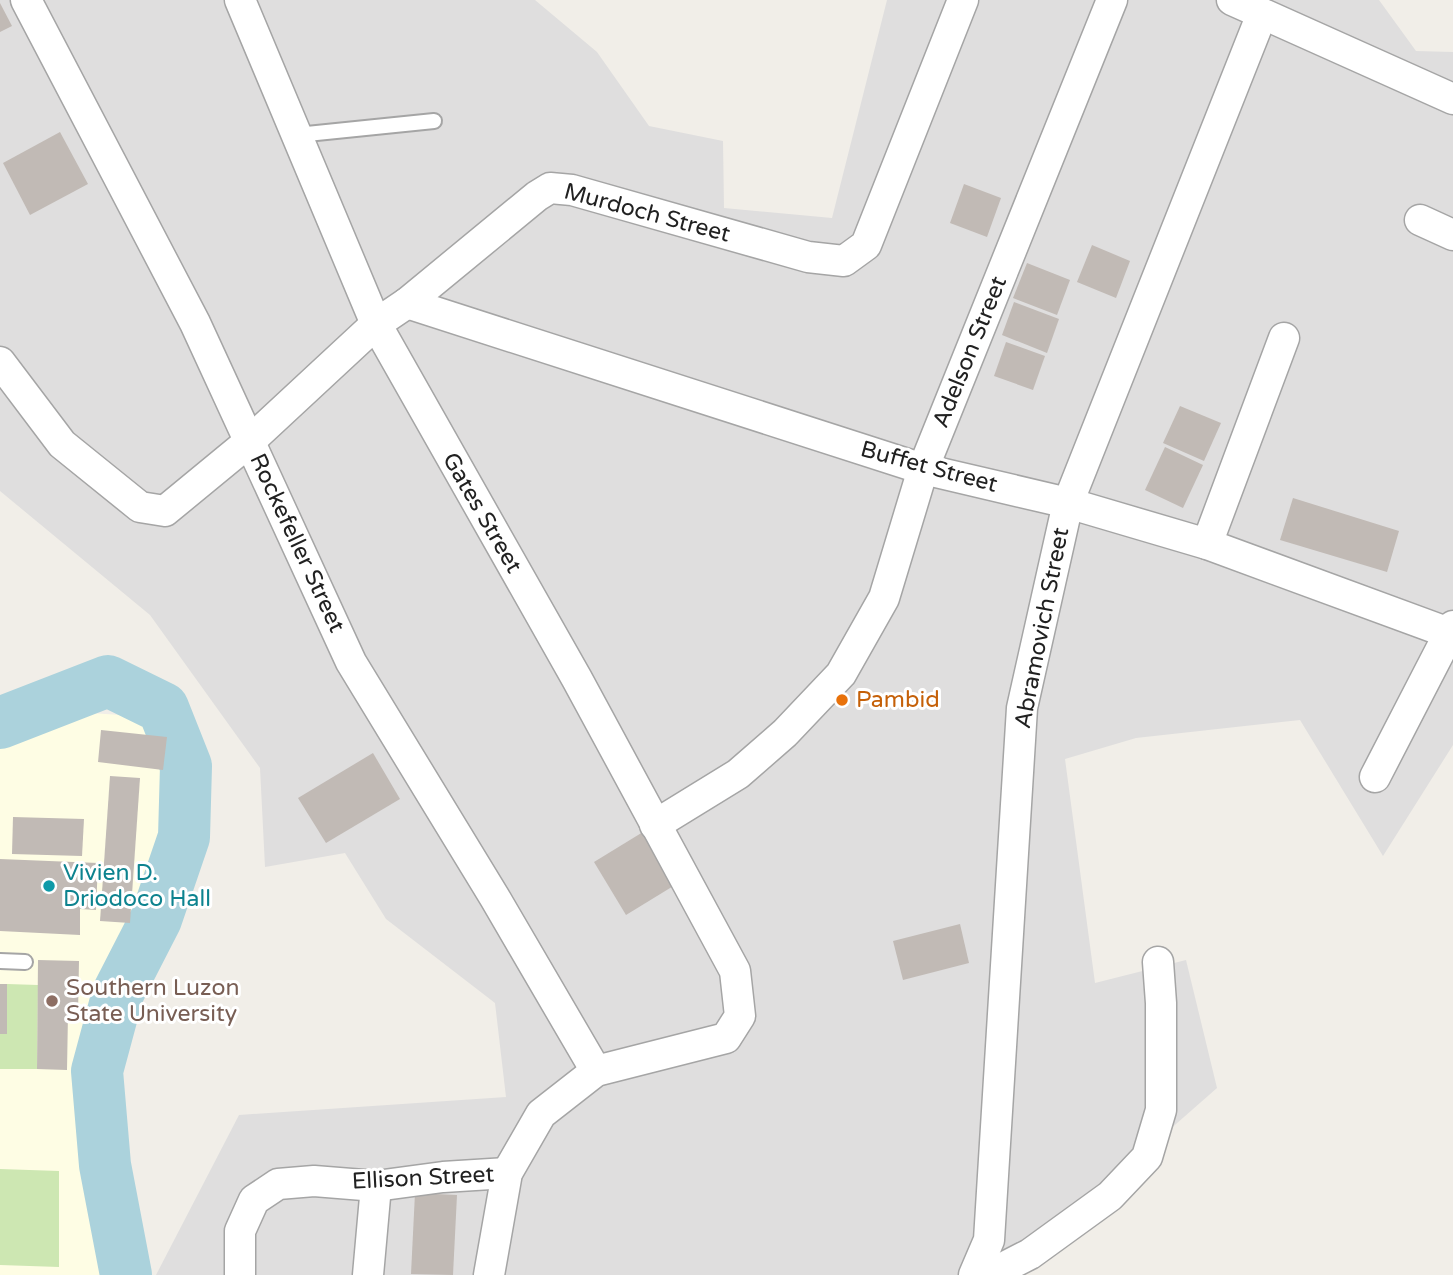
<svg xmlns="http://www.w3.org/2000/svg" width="1453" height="1275" font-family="'Varela Round',sans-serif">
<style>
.residential{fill:#dfdede}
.education{fill:#fefde4}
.grass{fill:#cde7b2}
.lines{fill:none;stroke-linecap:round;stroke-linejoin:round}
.river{stroke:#abd2dc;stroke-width:52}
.building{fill:#c1bab5}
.service-casing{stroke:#a5a5a5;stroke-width:18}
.minor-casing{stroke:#a5a5a5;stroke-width:33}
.service{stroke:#fff;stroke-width:14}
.minor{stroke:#fff;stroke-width:30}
.food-dot{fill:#e8710a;stroke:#fff;stroke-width:2.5}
.culture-dot{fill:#0f9aa8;stroke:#fff;stroke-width:2.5}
.education-dot{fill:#8d6e63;stroke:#fff;stroke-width:2.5}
.labels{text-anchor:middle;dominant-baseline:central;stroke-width:6;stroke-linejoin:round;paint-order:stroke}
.street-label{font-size:23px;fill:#212121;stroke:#fff}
.food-label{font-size:23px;fill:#c56008;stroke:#fff;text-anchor:start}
.culture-label{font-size:23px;fill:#0d838f;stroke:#fff;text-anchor:start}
.education-label{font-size:23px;fill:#785e54;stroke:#fff;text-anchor:start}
</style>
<rect width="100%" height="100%" fill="#f1eee8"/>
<path class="residential" d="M0 0H535L597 52 649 126 723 141 724 208 832 218 887 0H1379L1416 51 1453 52V745L1383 856 1300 720 1136 738 1065 759 1095 983 1186 960 1217 1088 1004 1275H156L239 1115 506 1097 495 1003 386 919 345 853 265 867 260 768 150 615 0 491Z"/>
<path class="education" d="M89 713 154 717 169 738 176 765 172 843 155 893 111 983 98 1019 91 1058 87 1096 92 1189 102 1275H0V743Z"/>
<g class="grass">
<path d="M7 984 38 985 37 1069H0V1034L7 1033Z"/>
<path d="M0 1169 59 1171V1267L0 1265Z"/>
</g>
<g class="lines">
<path class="river" d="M0 723 108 681 163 708 186 766 184 837 156 919 118 993 97 1071 105 1165 126 1275"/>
</g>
<g class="building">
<path d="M0 3 12 26 0 32Z"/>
<path d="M60 132 88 184 30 215 3 163Z"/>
<path d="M964 184 1001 198 987 237 950 223Z"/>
<path d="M1092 245 1130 261 1116 298 1077 282Z"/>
<path d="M1027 263 1070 280 1057 315 1013 298Z"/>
<path d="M1014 302 1059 319 1047 353 1002 335Z"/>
<path d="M1006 342 1045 356 1033 390 994 376Z"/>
<path d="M1180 406 1221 423 1204 461 1163 443Z"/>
<path d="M1165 447 1203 465 1183 508 1145 490Z"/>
<path d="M1293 498 1399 531 1387 572 1280 540Z"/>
<path d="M101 730 167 737 163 770 98 762Z"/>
<path d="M373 753 400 799 326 843 298 798Z"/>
<path d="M110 776 140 778 130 923 100 921Z"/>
<path d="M13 817 84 819 82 856 12 854Z"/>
<path d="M643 832 675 885 626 915 594 862Z"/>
<path d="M0 859 98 863 96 910 80 909V935L0 931Z"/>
<path d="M960 924 969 963 903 980 893 941Z"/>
<path d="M38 960 79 961 78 1014H68L67 1070 37 1069Z"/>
<rect x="0" y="984" width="7" height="50"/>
<path d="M415 1193 457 1195 453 1275 411 1274Z"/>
</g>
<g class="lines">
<g class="service-casing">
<g id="service">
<path d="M297 135 434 121"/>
<path d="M0 961 25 962"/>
</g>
</g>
<g class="minor-casing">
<g id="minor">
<path d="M26 0 195 323 351 662 495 898 596 1071"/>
<path d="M240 0 376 324 577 679 735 971 740 1016 726 1038 596 1071 541 1114 507 1173 489 1275"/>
<path d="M1232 0 1453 99"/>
<path d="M1420 220 1453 235"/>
<path d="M407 303 923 469 1068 503 1207 544 1449 633"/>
<path d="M0 362 62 444 140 507 165 511 250 441 376 324 407 303 537 196 550 188 572 190 808 257 844 261 866 245 963 0"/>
<path d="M1207 544 1284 338"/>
<path d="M1375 777 1453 626"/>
<path d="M655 825 738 774 785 733 841 674 884 598 923 469 1112 0"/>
<path d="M240 1275V1231L254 1200 278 1184 314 1181 376 1186 443 1177 507 1173"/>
<path d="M368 1275 376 1186"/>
<path d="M974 1275 989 1240 1022 708 1068 503 1262 14"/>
<path d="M989 1275 1030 1254 1110 1196 1147 1157 1161 1110V1003L1158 962"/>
</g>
</g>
<use href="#service" class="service"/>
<use href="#minor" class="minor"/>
</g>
<circle class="food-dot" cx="842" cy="700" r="7"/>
<circle class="culture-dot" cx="49" cy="886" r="7"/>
<circle class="education-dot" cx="52" cy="1001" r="7"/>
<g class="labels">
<g class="street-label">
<text transform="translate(647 213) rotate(15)">Murdoch Street</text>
<text transform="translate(970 352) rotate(-68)">Adelson Street</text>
<text transform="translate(929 467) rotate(15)">Buffet Street</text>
<text transform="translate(482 513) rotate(60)">Gates Street</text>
<text transform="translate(297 543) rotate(65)">Rockefeller Street</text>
<text transform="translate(1042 628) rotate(-79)">Abramovich Street</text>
<text transform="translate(423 1178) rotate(-3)">Ellison Street</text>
</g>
<g class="food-label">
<text x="856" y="700">Pambid</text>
</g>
<g class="culture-label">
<text x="63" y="873">Vivien D.<tspan x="63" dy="26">Driodoco Hall</tspan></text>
</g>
<g class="education-label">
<text x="66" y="988">Southern Luzon<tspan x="66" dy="26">State University</tspan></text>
</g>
</g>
</svg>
